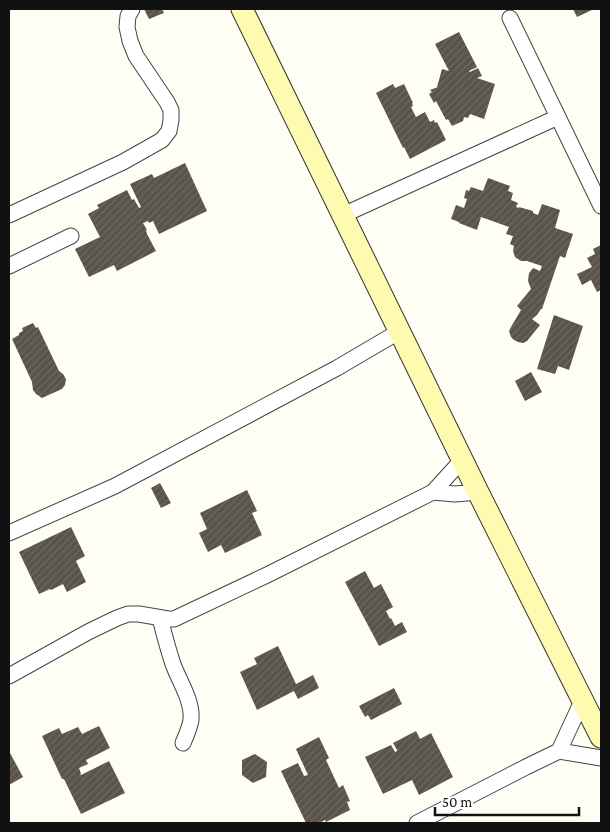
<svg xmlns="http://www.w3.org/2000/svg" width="610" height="832" font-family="'Crimson Pro',serif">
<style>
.building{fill:url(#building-hatch)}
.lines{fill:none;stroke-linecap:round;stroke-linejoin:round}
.street-casing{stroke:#444;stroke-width:17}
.secondary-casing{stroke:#333;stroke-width:23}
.street{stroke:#fff;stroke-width:15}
.secondary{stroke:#fefbb0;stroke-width:21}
</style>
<defs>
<pattern id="building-hatch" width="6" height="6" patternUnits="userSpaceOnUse" patternTransform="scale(1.25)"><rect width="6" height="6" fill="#5a534d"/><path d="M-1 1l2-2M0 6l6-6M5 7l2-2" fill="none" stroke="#6d6762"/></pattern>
</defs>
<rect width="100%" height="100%" fill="#fffef5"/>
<g class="building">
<path d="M144 9H162L164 13 149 19Z"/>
<path d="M573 9H594L577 17Z"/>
<path d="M459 32 477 67 469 71 470 72 478 68 482 76 477 78 495 84 484 119 470 114 468 118 464 117 463 121 452 126 448 119 446 120 436 101 434 103 429 94 432 92 430 90 438 87H437L442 69 449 71 435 44Z"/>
<path d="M393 84 395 88 404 84 413 103H412L413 106 411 107 416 117 425 112 430 122 434 120 435 123 437 122 446 140 410 159 404 147 403 148 376 93Z"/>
<path d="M185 163 207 211 159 234 153 221 149 223 148 221 143 223 147 230H146L147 234 156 251 117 271 114 265 89 277 75 249 100 237 88 214 99 208 97 205 127 190 132 200 134 199 139 208 141 207 130 184 152 174 154 178Z"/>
<path d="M488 178 510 186 508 191 513 193 511 200 518 203 516 207 519 208V207L533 211V213L538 215 542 204 560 210 555 228 573 234 565 258 560 256 542 309H541L537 315 532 319 540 325 527 341 523 343 518 342 514 340 511 337 509 331 511 327 521 310 517 306 531 289 528 281 529 273 533 268 540 271 542 266 527 261H521L515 257 513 251 514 246 510 244 513 236 506 234 509 227 481 217 477 230 459 223V222L451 219 456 205 464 208 467 199 464 198 466 190 469 191 471 187 483 191Z"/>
<path d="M601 245V290L597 292 591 280 582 285 577 274 592 267 587 258 595 254 593 249Z"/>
<path d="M554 315 583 326 569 370 558 366 555 374 537 369Z"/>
<path d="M33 323 36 328 38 327 59 371 63 374 66 379 65 385 62 389 42 398 36 394 33 390 32 382 12 339 19 335V333L23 331 22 328Z"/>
<path d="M531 372 542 392 525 401 515 381Z"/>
<path d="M160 483 171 503 161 508 151 488Z"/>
<path d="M247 490 257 511 252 513 262 535 225 553 221 545 208 552 199 533 207 529 200 513Z"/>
<path d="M71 527 85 556 76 561 86 582 67 592 63 584 51 590 50 589 39 594 19 552Z"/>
<path d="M365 571 374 588 381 584 393 607 386 611 390 619 391 618 395 626 402 622 407 632 379 646 345 582Z"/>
<path d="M278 646 296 684 313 675 319 688 298 699 294 691 257 710 240 672 257 664 254 658Z"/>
<path d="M394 688 402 704 371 720 368 715 365 717 359 706Z"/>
<path d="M99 726 110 748 86 760 88 764 79 768 81 774H80L81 775 109 761 125 793 81 814 64 779H62L42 736 59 728 62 734 78 727 82 734Z"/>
<path d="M416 731 420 739 431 733 453 777 419 795 412 780 383 794 365 757 391 745 395 752 397 751V750L393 743Z"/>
<path d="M319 737 329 758 326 760 339 788 343 785 350 801 347 802 350 810 326 822 325 820 319 823H306L281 771 298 763 304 776 308 775 296 749Z"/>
<path d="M10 753 23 777 9 785V754Z"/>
<path d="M255 754 267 762 266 777 253 783 242 775V760Z"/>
</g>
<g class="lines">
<g class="street-casing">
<g id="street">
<path d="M558 117 601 206"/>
<path d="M9 215 123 162 162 140 169 131 171 120V110L167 102 136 56 130 41 127 27 128 16 132 9"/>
<path d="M343 215 558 117 510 18"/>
<path d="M9 266 71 236"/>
<path d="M433 492 455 494 478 492"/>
<path d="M9 533 115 486 337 368 400 331"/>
<path d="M160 618C164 634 168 649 173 664 179 681 193 701 191 720 190 727 186 736 183 743"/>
<path d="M9 676 88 632 117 618 128 614H139L168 619H174L267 575 433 492 463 459"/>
<path d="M559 751 601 758"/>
<path d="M417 823 526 767 559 751 583 699"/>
</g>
</g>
<g class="secondary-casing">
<path id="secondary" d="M242 9 478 492 601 737"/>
</g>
<use href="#street" class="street"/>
<use href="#secondary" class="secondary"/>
</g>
<rect width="610" height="832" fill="none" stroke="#111111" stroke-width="20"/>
<path d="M435 807v8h144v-8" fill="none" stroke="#111111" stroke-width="2.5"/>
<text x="442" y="807" font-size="15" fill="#111111" stroke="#ffffff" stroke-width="4" paint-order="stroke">50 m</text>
</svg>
